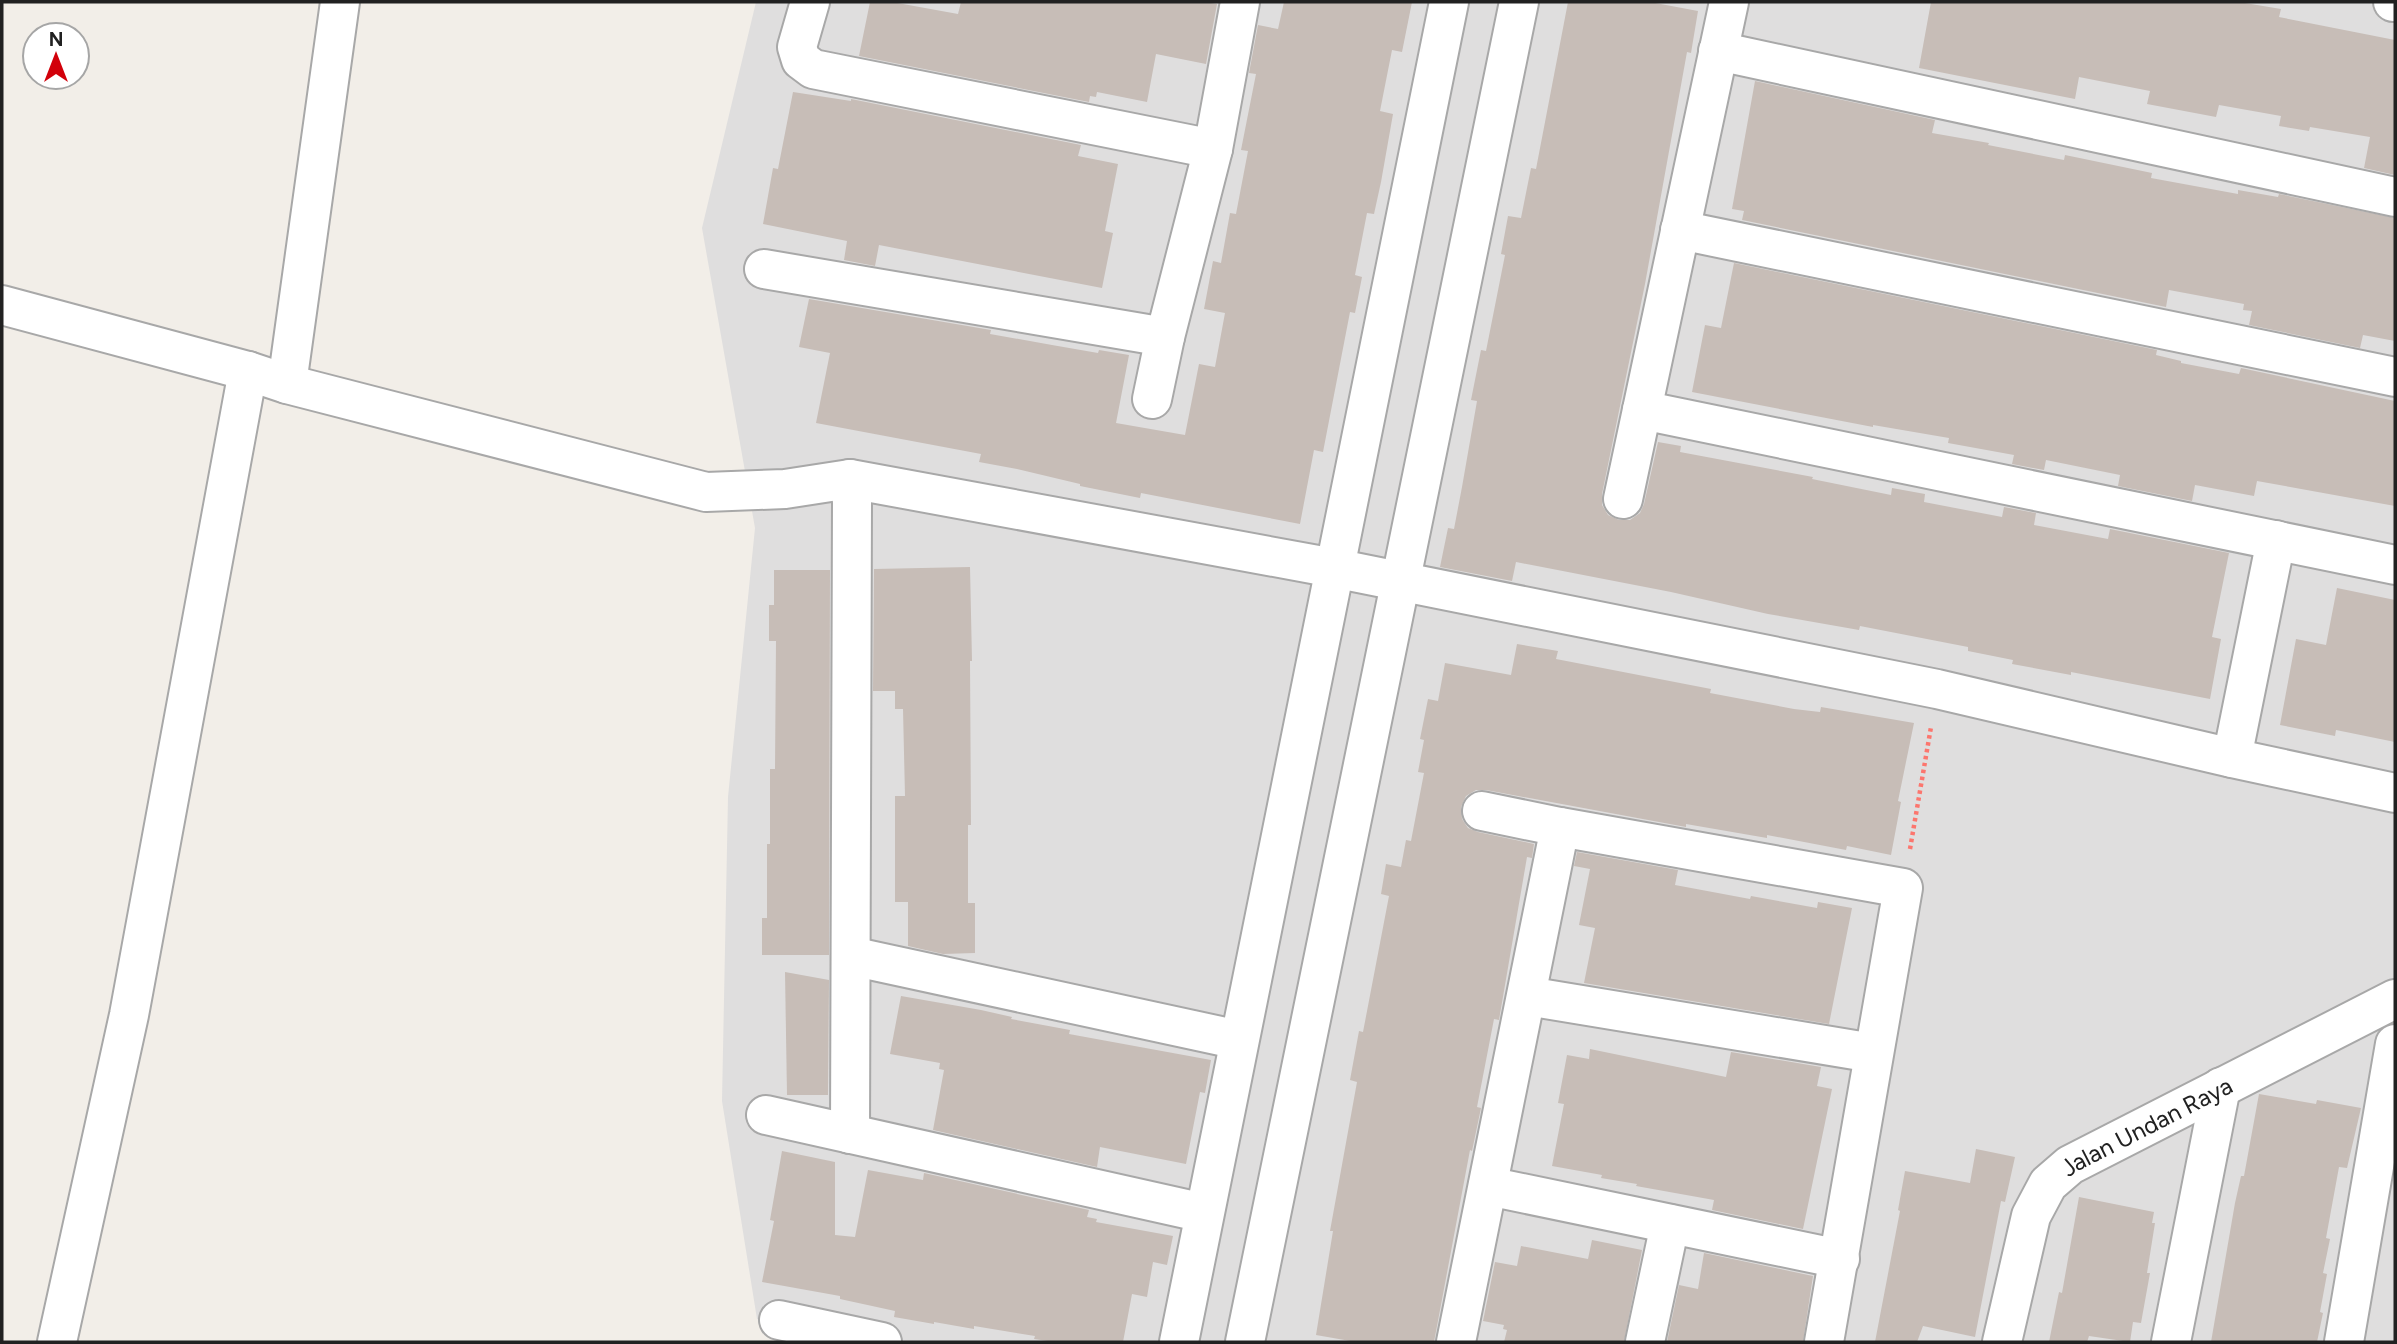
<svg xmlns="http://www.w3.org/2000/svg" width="2397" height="1344" font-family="Figtree,sans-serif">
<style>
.residential{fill:#dfdede}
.building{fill:#c7bdb7}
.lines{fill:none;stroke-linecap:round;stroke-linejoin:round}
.minor-casing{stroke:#a8a8a8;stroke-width:42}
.path{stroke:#fc766e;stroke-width:4.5;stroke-dasharray:3.5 3.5;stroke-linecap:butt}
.minor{stroke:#fff;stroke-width:38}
.labels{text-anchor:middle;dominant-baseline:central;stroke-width:5;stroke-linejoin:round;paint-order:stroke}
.street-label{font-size:24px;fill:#212121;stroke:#fff}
</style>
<rect width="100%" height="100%" fill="#f2eee8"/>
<path class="residential" d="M756 2H2395V1342H820L757 1319 722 1101 728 797 755 528 702 228Z"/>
<g class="building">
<path d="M870 2H892L958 14 961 2H1204L1217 4 1206 64 1156 54 1147 102 1097 92 1096 97 1090 96 1089 102 859 56Z"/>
<path d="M1284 2H1412L1402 52 1392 50 1380 111 1393 114 1381 182 1374 214 1367 213 1355 275 1362 277 1355 313 1350 312 1323 452 1314 450 1300 524 1141 493 1140 498 1080 486V484L1017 469 979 462 981 454 816 423 830 353 799 347 809 299 991 330 990 334 1052 345 1098 353 1099 350 1129 355 1116 423 1185 435 1199 364 1215 367 1225 313 1204 309 1213 261 1221 263 1230 213 1236 214 1248 151 1241 150 1256 74 1249 73 1258 25 1278 29Z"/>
<path d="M1568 2H1650L1698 11 1691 53 1687 52 1645 284 1602 494V505L1608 515 1619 520H1630L1640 513 1644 504 1658 442 1681 446 1680 452 1813 477 1812 479 1891 495 1892 488 1925 494 1924 502 2002 517 2004 507 2036 513 2034 525 2108 539 2110 529 2229 553 2212 637 2221 639 2210 699 2071 672V675L2012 664 2013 660 1968 651V647L1860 626 1859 630 1768 614 1671 592 1516 562 1512 581 1440 567 1448 528 1454 529 1462 487 1477 401 1471 400 1481 350 1486 351 1505 255 1501 254 1508 216 1521 218 1531 168 1536 169Z"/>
<path d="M1931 2H2239L2281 9 2279 17 2395 40V175L2364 168 2370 137 2310 127 2309 131 2279 126 2281 116 2219 105 2216 117 2147 104 2150 91 2079 77 2075 99 1919 68Z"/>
<path d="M1755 81 1935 120 1932 133 1989 143 1988 145 2064 160 2065 155 2152 173 2151 178 2238 194V190L2278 197 2279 194 2395 218V341L2363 335 2360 348 2249 325 2252 311 2243 310 2244 304 2169 290 2166 307 1742 220 1744 211 1732 209Z"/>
<path d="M793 92 851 101V99L1081 145 1078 156 1118 164 1105 231 1113 233 1102 288 879 245 875 266 844 260 847 241 763 224 773 168 778 169Z"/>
<path d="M1734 263 2157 350 2156 355 2181 361V363L2239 374 2241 368 2395 401V506L2257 481 2254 496 2195 485 2192 501 2118 486 2120 475 2046 460 2044 470 2012 464 2014 455 1948 443 1949 438 1873 425V427L1692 392 1705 325 1721 328Z"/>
<path d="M970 567 972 661H970L971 825H968V903H975V953L943 954 908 946V902H895V796H905L903 709H895V691H873L874 569Z"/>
<path d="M774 570H830L829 955H762V918H767V844H770V769H775L776 641H769V605H774Z"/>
<path d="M2337 588 2395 600V742L2336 730 2335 736 2280 725 2296 639 2326 645Z"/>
<path d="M1517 644 1558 651 1556 659 1711 689 1710 693 1794 709 1820 712 1821 707 1914 723 1898 801 1901 802 1891 855 1847 846 1846 850 1767 835V838L1686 824V827L1486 790H1476L1466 796 1461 807 1462 819 1468 828 1478 832 1534 844 1532 858 1527 857 1499 1020 1494 1019 1477 1107 1481 1108 1472 1151 1470 1150 1434 1342H1356L1316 1335 1333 1231H1330L1357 1082 1350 1080 1359 1031 1363 1032 1389 896 1381 894 1386 864 1401 867 1406 840 1411 841 1424 773 1418 772 1424 740 1420 739 1428 699 1438 701 1445 663 1511 675Z"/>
<path d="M1577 852 1678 870 1675 885 1750 899 1751 896 1817 908 1818 902 1852 908 1829 1024 1584 983 1595 928 1579 925 1590 869 1574 866Z"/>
<path d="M785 972 829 980 828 1095H787Z"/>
<path d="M901 996 981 1010 1012 1017 1011 1019 1070 1030 1069 1034 1211 1060 1205 1093 1200 1092 1186 1164 1100 1147 1097 1167 933 1130 944 1070 939 1069 940 1063 890 1054Z"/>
<path d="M1590 1049 1726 1077 1731 1052 1821 1067 1817 1086 1832 1089 1803 1229 1712 1210 1714 1200 1636 1186 1637 1184 1601 1178 1602 1175 1552 1166 1564 1104 1558 1103 1567 1055 1589 1059Z"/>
<path d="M2259 1094 2316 1104 2317 1100 2361 1108 2347 1168 2339 1167 2326 1238 2330 1239 2323 1273 2327 1274 2320 1312 2323 1313 2317 1342H2211L2235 1203 2241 1176H2244Z"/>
<path d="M1976 1149 2015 1157 2005 1202 2001 1201 1975 1337 1923 1326 1917 1342H1875L1900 1211 1898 1210 1905 1171 1970 1183Z"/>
<path d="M782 1151 835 1162V1235L855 1237 868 1170 923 1180 924 1173 1089 1210 1087 1217 1097 1219 1096 1222 1173 1236 1167 1265 1153 1262 1147 1297 1132 1294 1123 1342H1055L1034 1339 1035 1336 974 1326V1329L934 1322V1324L894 1317 895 1311 840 1299V1296L762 1282 774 1221 770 1220Z"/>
<path d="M2079 1197 2154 1212 2152 1223H2155L2147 1273H2150L2141 1323 2133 1322 2130 1342 2089 1336 2087 1342H2049L2059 1292 2062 1293Z"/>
<path d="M1592 1240 1642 1250 1624 1342H1504L1507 1330 1503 1329 1504 1325 1483 1321 1495 1262 1517 1266 1521 1246 1588 1259Z"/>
<path d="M1704 1253 1813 1276 1803 1342H1667L1679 1285 1698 1289Z"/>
</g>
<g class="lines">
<g class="minor-casing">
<g id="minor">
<path d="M810 2 797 47 801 60 813 69 1213 149"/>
<path d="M2393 2H2395"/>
<path d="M1718 51 2395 197"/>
<path d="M1680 230 2395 377"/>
<path d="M764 269 1165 337"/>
<path d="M2 305 248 371 287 384 706 492 785 489 850 479 1334 568 1937 689 2232 758 2395 793"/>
<path d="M287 384 340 2"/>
<path d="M1152 399 1165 337 1213 149 1240 2"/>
<path d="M1642 410 2395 565"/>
<path d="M850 479 852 502 850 1134"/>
<path d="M1623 499 1729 2"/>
<path d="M2232 758 2276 540"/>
<path d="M1482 811 1560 827 1903 888 1824 1342"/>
<path d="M851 956 1239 1040"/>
<path d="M1527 996 1873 1053"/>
<path d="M766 1115 1204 1213"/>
<path d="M1488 1186 1840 1259"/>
<path d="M779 1320 882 1342"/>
<path d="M57 1342 129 1015 248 371"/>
<path d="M1179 1342 1449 2"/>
<path d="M1245 1342 1519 2"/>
<path d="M1456 1342 1560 827"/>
<path d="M1645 1342 1670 1224"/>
<path id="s1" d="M2002 1342 2031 1216 2048 1184 2070 1165 2395 999"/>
<path d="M2171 1342 2221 1087"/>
<path d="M2344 1342 2395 1044"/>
</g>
</g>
<path class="path" d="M1910 849 1931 727"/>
<use href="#minor" class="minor"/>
</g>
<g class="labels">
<g class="street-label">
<text stroke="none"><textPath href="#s1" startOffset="280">Jalan Undan Raya</textPath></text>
</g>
</g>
<rect width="2397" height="1344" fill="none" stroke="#212121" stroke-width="7"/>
<g transform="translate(56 56)"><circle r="33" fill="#ffffff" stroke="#a6a6a6" stroke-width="2"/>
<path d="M0-5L12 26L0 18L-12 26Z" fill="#d2000a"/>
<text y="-10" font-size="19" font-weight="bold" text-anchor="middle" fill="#212121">N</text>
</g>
</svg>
